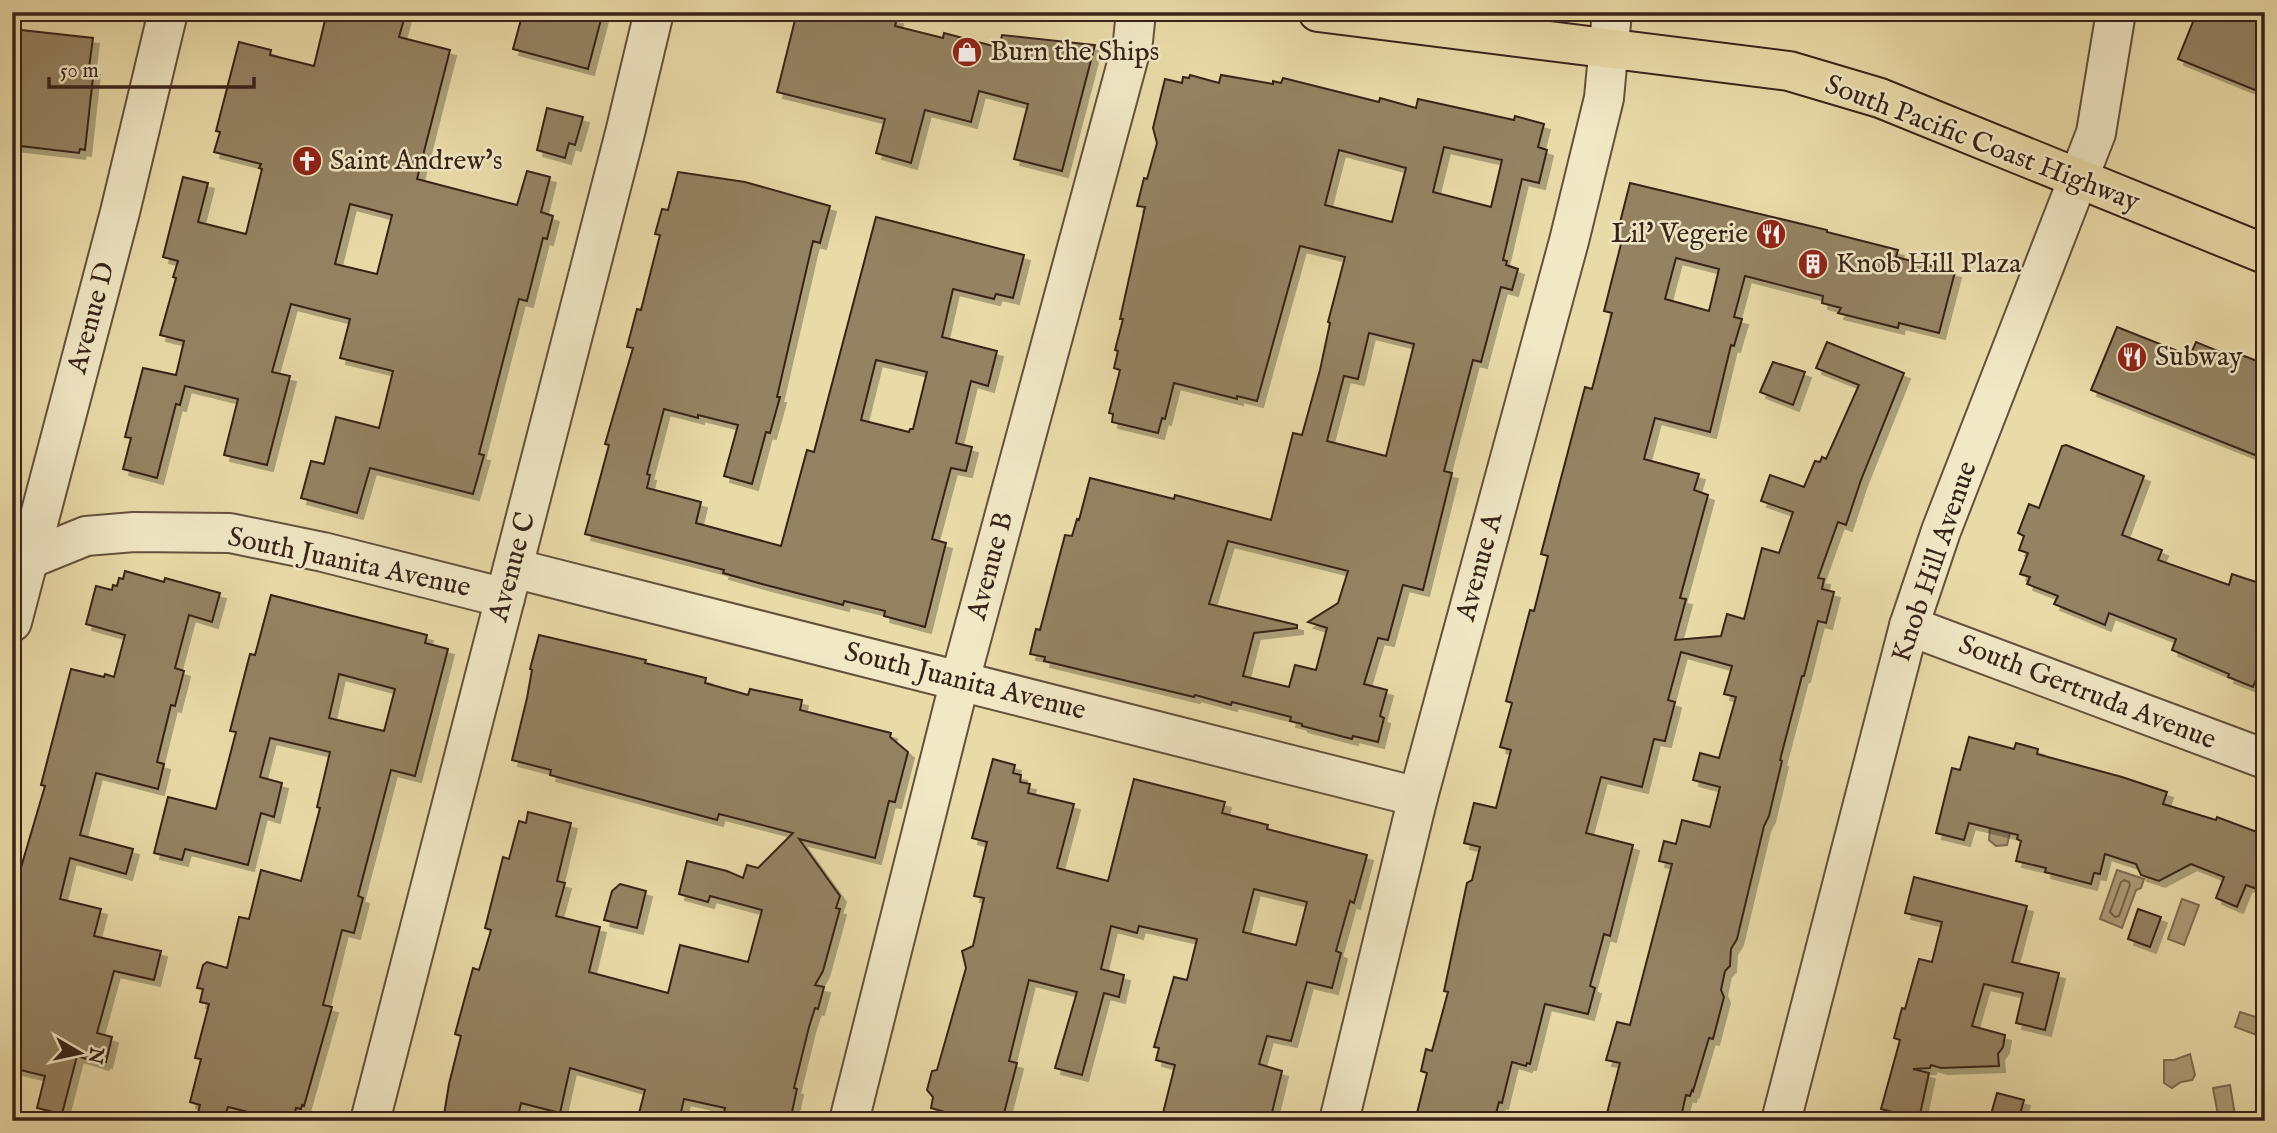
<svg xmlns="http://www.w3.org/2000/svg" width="2277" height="1133" font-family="'IM FELL English',serif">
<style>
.water{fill:#ad9c77;stroke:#7e6c51;stroke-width:2}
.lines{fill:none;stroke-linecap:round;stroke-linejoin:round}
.shore{stroke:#726048;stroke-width:2}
.building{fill:#948363;stroke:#382319;stroke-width:2;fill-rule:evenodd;filter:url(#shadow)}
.minor-casing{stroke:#64513d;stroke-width:42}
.highway-casing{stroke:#382319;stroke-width:42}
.minor{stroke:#f1e8c6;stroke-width:38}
.highway{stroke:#e9dba8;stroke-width:38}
.labels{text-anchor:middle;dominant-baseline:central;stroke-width:5;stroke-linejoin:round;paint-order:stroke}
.poi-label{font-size:28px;fill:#382319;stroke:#f1e8c6;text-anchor:start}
.street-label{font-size:28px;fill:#382319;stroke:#f1e8c6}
</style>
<defs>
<filter id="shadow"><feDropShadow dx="6" dy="6" stdDeviation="0" flood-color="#0004"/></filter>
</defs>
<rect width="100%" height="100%" fill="#e9dba8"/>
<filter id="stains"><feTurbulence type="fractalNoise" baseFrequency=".00286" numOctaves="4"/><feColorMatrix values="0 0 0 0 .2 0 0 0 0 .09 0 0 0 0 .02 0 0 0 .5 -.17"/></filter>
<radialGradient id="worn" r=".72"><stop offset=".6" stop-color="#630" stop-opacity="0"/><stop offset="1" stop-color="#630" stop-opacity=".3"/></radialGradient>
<g class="water">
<path d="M1995 809 2015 812 2007 845 1996 846 1989 840 1990 828Z"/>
<path d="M2117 870 2144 879 2141 888 2136 890 2122 928 2100 919Z"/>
<path d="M2182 899 2199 905 2184 945 2168 939Z"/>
<path d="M2240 1012 2265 1020V1038L2235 1027Z"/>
<path d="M2190 1054 2195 1075 2192 1080 2181 1082 2172 1088 2164 1083V1060H2174Z"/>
<path d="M2230 1085 2236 1121H2219L2213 1088Z"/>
</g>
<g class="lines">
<path class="shore" d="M2124 880 2129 882 2130 885 2119 916 2115 917 2110 912 2121 882Z"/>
</g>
<g class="building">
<path d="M327 12H406L399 37 450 50 417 179 517 205 527 171 550 177 541 212 553 216 547 239 543 238 527 301 519 299 479 454 484 455 473 494 370 468 357 513 301 498 311 461 324 464 336 417 379 428 393 371 340 358 350 319 291 304 272 372 290 376 267 465 224 455 238 399 185 386 180 405 176 404 157 478 123 469 131 438 125 437 143 368 176 375 184 341 160 335 176 278 173 277 178 261 163 257 183 177 208 183 198 222 246 234 262 169 259 168 261 164 214 152 220 132 216 131 239 42 271 50 270 55 314 66ZM350 204 392 215 377 274 335 264Z"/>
<path d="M523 12H603L588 69 513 49Z"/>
<path d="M797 12 847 17V12L897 18 895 26 943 38 944 33 993 46 995 40H1001L1002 35 1095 45 1062 171 1014 159 1028 104 979 91 971 122 925 110 911 163 876 153 885 119 777 92Z"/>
<path d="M2197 12H2238L2265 23V94L2178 59Z"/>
<path d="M12 29 93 38 89 68 94 69 90 104 85 150 80 149 79 153 12 145Z"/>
<path d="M1190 75 1219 83 1221 75 1273 84V81L1281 83 1283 78 1379 102 1380 98 1416 108 1418 99 1514 120 1515 116 1544 124 1538 147 1547 150 1539 183 1522 179 1503 260 1507 261 1506 265 1518 269 1512 290 1501 287 1481 362 1473 360 1444 471 1452 473 1423 590 1403 585 1388 640 1378 638 1364 684 1387 690 1380 716 1384 718 1378 742 1353 736 1352 739 1302 726V724L1290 721 1291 717 1232 702 1231 705 1195 695 1194 697 1044 661 1045 657 1030 654 1036 629 1040 630 1065 535 1072 536 1077 519 1079 520 1090 478 1174 499 1175 495 1271 520 1293 433 1302 435 1320 370 1330 323 1328 322 1345 257 1300 246 1257 401 1237 396V399L1174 383 1165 419 1162 418 1158 433 1112 422 1113 414 1109 413 1120 370 1114 368 1118 351 1115 350 1123 319H1120L1145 207 1137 206 1144 178 1147 179 1157 143 1153 128 1165 79 1182 83 1183 77 1189 78ZM1444 147 1502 160 1491 207 1433 192ZM1339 150 1406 168 1392 222 1325 205ZM1369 333 1414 344 1386 456 1327 441 1344 376 1358 379ZM1228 541 1348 571 1338 603 1308 622 1327 628 1316 670 1295 665 1289 687 1243 676 1254 633 1297 628V625L1209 604Z"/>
<path d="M547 108 583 117 575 145 569 143 565 158 537 150Z"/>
<path d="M678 172 745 182 830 206 820 243 813 241 777 397H780L770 433 766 432 752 484 724 476 738 425 698 415V418L664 409 647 474 650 475 647 488 701 502 696 523 781 546 807 450 814 452 876 217 1024 255 1013 298 996 294 994 299 953 289 942 337 997 351 988 386 971 381 956 443 972 447 966 471 951 468 932 539 946 543 925 627 884 616 885 611 844 601 843 605 762 584 723 573 724 570 585 534 609 445 605 444 633 348 627 347 637 309 641 310 660 235 655 234 662 209 668 210ZM876 360 927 372 913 429H910L909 432 861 420Z"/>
<path d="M1630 183 1827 230V232L1898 250 1896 257 1955 272 1939 333 1899 323 1898 328 1838 313 1841 308 1822 303 1823 296 1745 276 1734 317 1742 319 1734 346 1731 345 1710 432 1655 418 1644 459 1699 474 1694 490 1708 495 1680 598 1686 599 1675 640 1721 636 1727 614 1744 619 1762 548 1779 553 1793 512 1761 501 1770 475 1804 487 1815 461 1820 462 1822 457 1826 459 1859 385 1816 368 1827 342 1904 373 1861 480 1846 525 1838 522 1818 578 1824 579 1822 589 1834 592 1826 623 1818 621 1804 676H1802L1780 760 1782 761 1769 816 1764 826 1737 939 1731 949 1730 966 1725 971 1721 990 1724 997 1713 1039 1709 1038 1693 1091 1692 1090 1690 1096 1686 1095 1680 1121H1605L1620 1063 1606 1060 1617 1022 1630 1025 1672 864 1659 861 1664 841 1676 844 1682 820 1710 827 1720 787 1693 780 1700 753 1719 758 1736 697 1724 694 1732 666 1681 652 1668 700 1675 702 1665 741 1654 739 1642 787 1601 777 1586 833 1633 845 1610 936 1604 934 1590 986 1595 988 1588 1014 1545 1004 1530 1064 1527 1063 1526 1066 1512 1062 1502 1103 1499 1102 1494 1121H1415L1427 1073 1421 1071 1426 1049 1432 1051 1448 992 1444 991 1467 883 1472 880 1480 847 1464 843 1474 803 1496 808 1511 750 1500 747 1512 703 1506 701 1530 610 1534 611 1548 556 1541 554 1585 387 1592 389 1612 313 1604 311 1621 244 1615 242ZM1676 258 1719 269 1709 311 1665 299Z"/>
<path d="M2117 327 2190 356 2196 342 2237 359 2239 354 2265 364V459L2091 390Z"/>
<path d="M1773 362 1805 372 1793 405 1760 392Z"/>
<path d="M2066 445 2144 476 2122 535 2162 550 2158 560 2229 585 2232 574 2265 585V680L2257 677 2253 687 2228 677 2229 674 2172 650 2176 639 2109 613 2105 625 2054 604 2058 596 2027 584 2030 577 2020 574 2028 553 2019 550 2024 536 2018 533 2029 504 2039 508 2062 446Z"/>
<path d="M125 571 164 582 165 578 220 593 212 622 189 615 175 668 184 671 175 706 171 705 157 762 164 764 158 789 96 773 80 835 133 849 126 874 70 858 60 899 101 909 94 936 161 951 154 980 114 971 97 1033 112 1037 106 1062 104 1061 103 1064 77 1056 62 1114 37 1108 45 1076 12 1068V940L18 915 12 914V898L45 786 41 785 71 669 104 677 105 674 114 677 125 635 86 624 96 586 112 590 113 585 117 586 119 578 123 579Z"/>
<path d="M271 595 427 635 425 643 448 649 415 776 391 770 358 896 363 898 354 933 342 930 323 1005 332 1007 304 1106 302 1105 301 1109 296 1108 293 1121H284L228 1107 225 1116 220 1115 219 1121H196L200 1105 190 1102 201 1059 195 1058 209 1004 200 1002 203 989 197 988 203 965 207 962 227 968 239 917 249 919 261 870 301 881 320 808 317 807 330 752 270 738 260 777 282 783 274 817 261 813 248 865 185 849 182 860 154 853 168 797 216 809 236 732 230 731 244 677 250 654 255 655ZM339 674 395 689 384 731 329 718Z"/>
<path d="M539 635 646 660 645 663 706 678 705 683 748 695 750 689 802 700 800 710 891 733 890 737 908 752 895 802 889 801 875 858 799 839 840 896 836 908 840 909 823 971 815 985 824 987 818 1009 815 1008 809 1027 794 1088 797 1089 790 1121 779 1118 778 1121H722L725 1108 684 1099 679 1121H637L645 1090 570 1068 560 1113 521 1103 517 1121H443L449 1084 461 1036 455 1034 473 968 479 970 491 930 485 928 503 857 509 859 519 821 526 823 528 812 571 823 557 881 565 883 556 916 600 927 589 972 668 993 680 945 748 962 762 910 710 896 708 902 679 894 687 861 727 871 743 878 747 865 758 868 793 833 719 814 717 820 550 775 551 770 512 760 527 698 532 670 530 669Z"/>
<path d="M1969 737 2014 749 2016 743 2038 749 2037 754 2122 777 2167 792 2163 804 2216 820 2217 817 2265 835V892L2246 885 2237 907 2216 898 2224 877 2191 864 2159 881 2141 875 2136 864 2105 854 2100 874 2094 873 2091 884 2045 872 2046 868 2016 861 2021 841 2017 839 2018 835 1969 823 1964 840 1936 833 1952 768 1960 770Z"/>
<path d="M993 759 1015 765 1013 773 1021 775 1020 782 1030 784 1028 793 1074 804 1057 868 1108 881 1134 779 1225 802 1222 813 1268 825 1267 829 1367 855 1354 903 1350 901 1336 951 1341 953 1332 988 1307 982 1291 1041 1267 1036 1259 1064 1282 1071 1270 1121H1161L1175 1065 1156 1060 1159 1048 1154 1047 1174 977 1187 980 1197 939 1139 926 1137 933 1111 926 1101 969 1124 975 1119 997 1104 993 1082 1075 1055 1068 1077 992 1029 980 1009 1061 1017 1063 1002 1121H946L948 1113 931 1108 933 1097 927 1090 932 1071 937 1070 966 968 962 951 973 946 984 898 974 896 987 842 972 838ZM1254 889 1307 902 1296 945 1243 932Z"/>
<path d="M1914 877 2027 906 2012 962 2059 973 2045 1030 2016 1023 2023 993 1984 984 1972 1026 2005 1035 2003 1047 1998 1054 1999 1066 1941 1068 1931 1065 1930 1068 1913 1069 1929 1073 1919 1119 1881 1109 1900 1040 1894 1038 1902 1008 1905 1009 1919 959 1932 962 1942 922 1905 913Z"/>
<path d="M620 884 646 891 637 928 604 920 612 891Z"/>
<path d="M2138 909 2161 917 2150 947 2128 939Z"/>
<path d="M1997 1093 2024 1100 2018 1121 1990 1118Z"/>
</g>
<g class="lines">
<g class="minor-casing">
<g id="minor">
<path d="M12 566 86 536 134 532 230 533 323 552 505 598"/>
<path d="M513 568 1418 797"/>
<path d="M12 622 120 212 168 12"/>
<path d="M1909 626 2265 759"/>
<path d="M370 1121 625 133 654 12"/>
<path d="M849 1121 960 680 1133 41 1136 12"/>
<path d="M1339 1121 1418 797 1569 241 1604 98 1612 12"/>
<path d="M1781 1121 1909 626 1941 531 2096 133 2116 12"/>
</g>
</g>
<g class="highway-casing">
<path id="highway" d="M1318 12 1789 71 1880 98 2265 254"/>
</g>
<use href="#minor" class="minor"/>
<use href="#highway" class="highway"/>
</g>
<defs>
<g id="shop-disc" transform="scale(1.575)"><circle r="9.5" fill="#8f2418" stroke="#f1e8c6"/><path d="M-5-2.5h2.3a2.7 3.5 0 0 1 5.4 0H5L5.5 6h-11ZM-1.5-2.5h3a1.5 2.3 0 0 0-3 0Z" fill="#fff"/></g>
<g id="church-disc" transform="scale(1.575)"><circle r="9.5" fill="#8f2418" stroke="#f1e8c6"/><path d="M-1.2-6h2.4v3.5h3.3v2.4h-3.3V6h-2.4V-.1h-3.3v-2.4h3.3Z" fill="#fff"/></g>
<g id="restaurant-disc" transform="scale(1.575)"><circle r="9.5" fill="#8f2418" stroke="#f1e8c6"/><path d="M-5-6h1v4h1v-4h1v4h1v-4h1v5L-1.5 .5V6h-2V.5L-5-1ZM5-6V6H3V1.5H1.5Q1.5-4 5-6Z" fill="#fff"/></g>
<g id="building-disc" transform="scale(1.575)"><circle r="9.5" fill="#8f2418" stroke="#f1e8c6"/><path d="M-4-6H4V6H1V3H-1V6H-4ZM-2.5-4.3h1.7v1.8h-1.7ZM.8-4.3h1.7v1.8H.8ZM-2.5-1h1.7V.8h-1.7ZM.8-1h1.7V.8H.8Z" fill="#fff"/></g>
</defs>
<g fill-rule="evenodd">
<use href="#shop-disc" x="967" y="52"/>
<use href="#church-disc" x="307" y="161"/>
<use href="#restaurant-disc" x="1771" y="234"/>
<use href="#building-disc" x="1813" y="264"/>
<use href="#restaurant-disc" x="2132" y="357"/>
</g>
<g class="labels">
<g class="poi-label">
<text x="990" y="52">Burn the Ships</text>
<text x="330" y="161">Saint Andrew's</text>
<text x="1748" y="234" text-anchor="end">Lil' Vegerie</text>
<text x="1836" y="264">Knob Hill Plaza</text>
<text x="2155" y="357">Subway</text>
</g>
<g class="street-label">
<text transform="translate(1982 144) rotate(21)">South Pacific Coast Highway</text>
<text transform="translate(92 318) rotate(-75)">Avenue D</text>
<text transform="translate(1935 562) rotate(-71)">Knob Hill Avenue</text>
<text transform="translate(349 563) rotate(12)">South Juanita Avenue</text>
<text transform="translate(991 566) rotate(-75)">Avenue B</text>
<text transform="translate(513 567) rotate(-75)">Avenue C</text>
<text transform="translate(1480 567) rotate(-75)">Avenue A</text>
<text transform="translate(965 682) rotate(14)">South Juanita Avenue</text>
<text transform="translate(2087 693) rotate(21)">South Gertruda Avenue</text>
</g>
</g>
<rect width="2277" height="1133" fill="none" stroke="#e9dba8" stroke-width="42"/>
<rect x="14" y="14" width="2249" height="1105" fill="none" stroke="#382319" stroke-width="3.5"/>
<rect x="21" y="21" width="2235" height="1091" fill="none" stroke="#382319" stroke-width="2"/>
<g transform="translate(80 1053) rotate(99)" stroke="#f1e8c6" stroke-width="5" paint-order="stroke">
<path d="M0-5L12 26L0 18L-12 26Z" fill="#382319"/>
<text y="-10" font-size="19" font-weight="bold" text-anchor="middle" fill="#382319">N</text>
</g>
<path d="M49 77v10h205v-10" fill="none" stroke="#382319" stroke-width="3.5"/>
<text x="60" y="77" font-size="21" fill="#382319" stroke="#f1e8c6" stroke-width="5" paint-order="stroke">50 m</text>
<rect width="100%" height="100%" filter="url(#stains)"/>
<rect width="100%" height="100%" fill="url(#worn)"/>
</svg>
